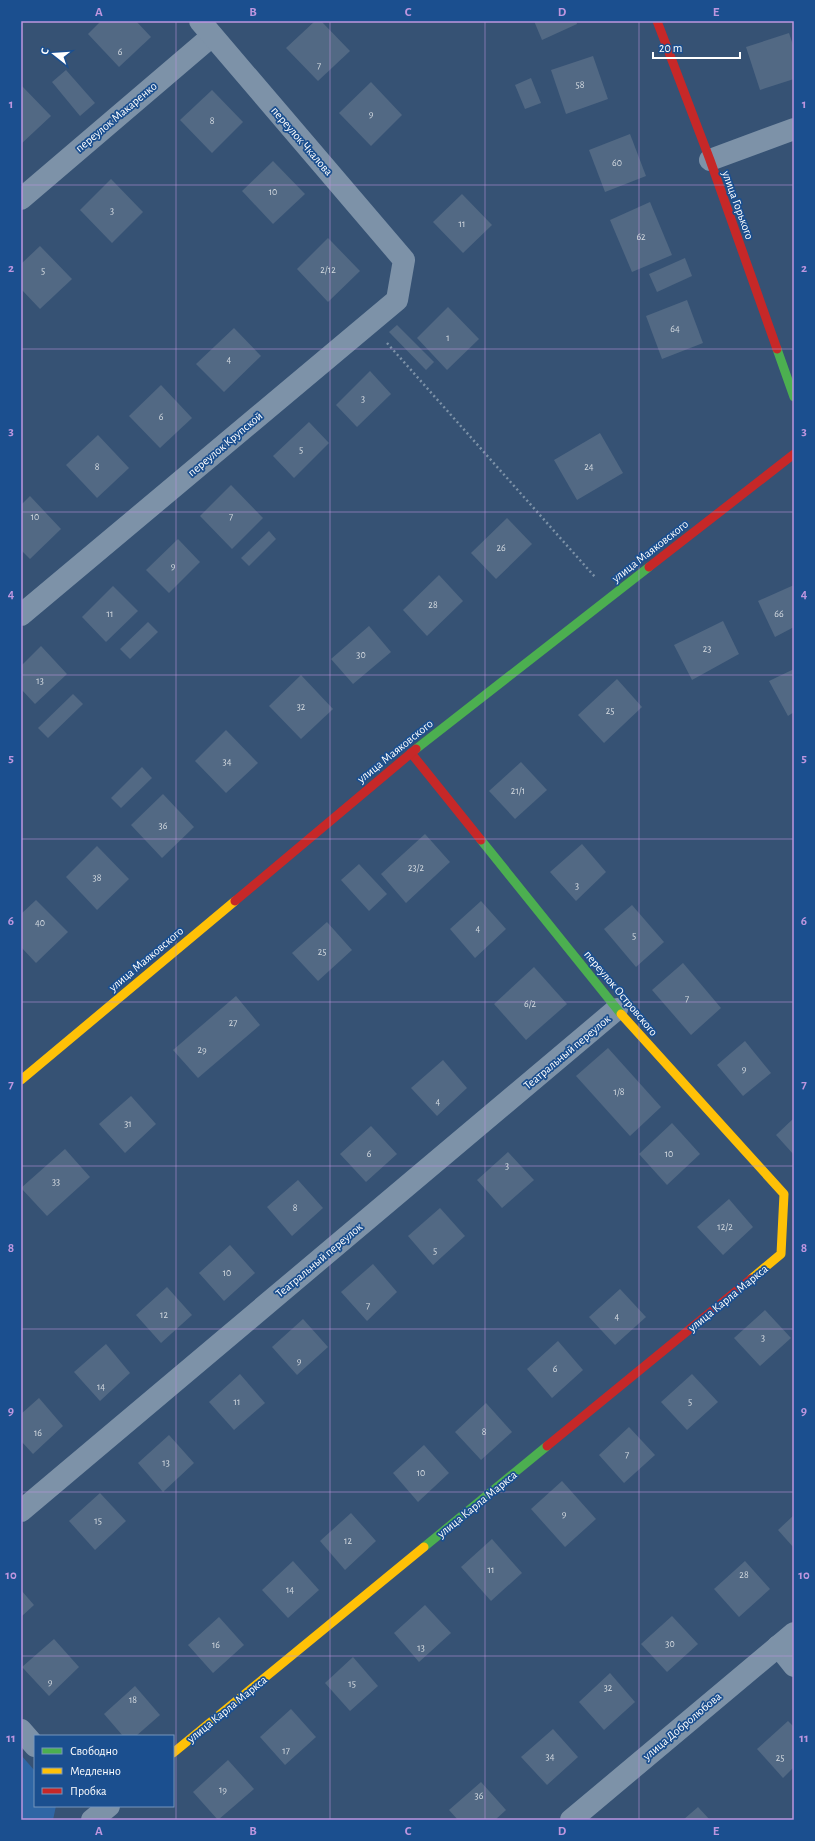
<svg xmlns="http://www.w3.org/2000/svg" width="815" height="1841" font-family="'Alegreya Sans',sans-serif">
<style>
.green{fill:#2f66a5}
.building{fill:#526984}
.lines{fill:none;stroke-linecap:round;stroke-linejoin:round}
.path{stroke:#7d92a8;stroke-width:2.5;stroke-dasharray:2 3;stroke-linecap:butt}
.street{stroke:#7d92a8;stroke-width:22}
.fast{stroke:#4caf50;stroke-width:9}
.slow{stroke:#ffc107;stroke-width:9}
.jam{stroke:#c62828;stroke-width:9}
.grid{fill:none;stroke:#bd96df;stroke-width:1;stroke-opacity:0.55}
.labels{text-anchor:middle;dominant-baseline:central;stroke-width:3.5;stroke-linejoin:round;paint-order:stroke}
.number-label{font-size:10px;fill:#d4dae0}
.street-label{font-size:12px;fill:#fff;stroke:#1b4f8f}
.neatline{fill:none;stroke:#bd96df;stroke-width:1.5}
.grid-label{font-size:13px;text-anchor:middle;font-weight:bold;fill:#bd96df}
</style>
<rect width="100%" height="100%" fill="#365274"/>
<path class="green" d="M21 1755 35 1771V1806H56L53 1820H21Z"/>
<g class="building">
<path d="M101 21H136L151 37 119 67 88 34Z"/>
<path d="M315 21H321L350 51 318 81 286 48Z"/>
<path d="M534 21H576L577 24 542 40Z"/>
<path d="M789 33 794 48V79L760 90 746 47Z"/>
<path d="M593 56 608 99 566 114 551 70Z"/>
<path d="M66 70 95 103 80 116 52 82Z"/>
<path d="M531 78 541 103 525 109 515 85Z"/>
<path d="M371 82 402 115 371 146 339 113Z"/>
<path d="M21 85 51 116 21 144Z"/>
<path d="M212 90 243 122 212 153 180 120Z"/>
<path d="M630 134 646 176 605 192 589 150Z"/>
<path d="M273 161 305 194 273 224 242 191Z"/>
<path d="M111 179 143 212 112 243 80 210Z"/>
<path d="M462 194 492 225 463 253 433 222Z"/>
<path d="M650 202 672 255 632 272 610 220Z"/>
<path d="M328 238 360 271 328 302 297 269Z"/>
<path d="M40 246 72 279 40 309 21 289V264Z"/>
<path d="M685 258 692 276 657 292 649 274Z"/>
<path d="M687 300 703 343 662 359 646 316Z"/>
<path d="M448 307 479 339 447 370 417 338Z"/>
<path d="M397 325 434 362 426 370 389 332Z"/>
<path d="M234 328 261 356 224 392 196 364Z"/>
<path d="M370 371 391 394 357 427 336 405Z"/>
<path d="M161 385 192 418 160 448 129 416Z"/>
<path d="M309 422 329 443 294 478 273 456Z"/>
<path d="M600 433 623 473 577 500 554 460Z"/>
<path d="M98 435 129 468 97 498 66 465Z"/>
<path d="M231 485 263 518 232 549 200 516Z"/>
<path d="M30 496 61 529 30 559 21 550V505Z"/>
<path d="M507 518 532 544 496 579 471 553Z"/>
<path d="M269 531 276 539 249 566 241 558Z"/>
<path d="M178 539 200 562 169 593 146 570Z"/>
<path d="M439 575 463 601 427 636 403 610Z"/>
<path d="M794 585V627L775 637 758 601Z"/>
<path d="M113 586 138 611 106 642 82 617Z"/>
<path d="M723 621 739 654 692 680 674 645Z"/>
<path d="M148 622 158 632 130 659 120 649Z"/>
<path d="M369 626 391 652 353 684 331 659Z"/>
<path d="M41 646 67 674 35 704 21 689V666Z"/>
<path d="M794 669V712L788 716 769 681Z"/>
<path d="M301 675 333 709 301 739 269 706Z"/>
<path d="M617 679 642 707 604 743 578 715Z"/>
<path d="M73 694 83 704 48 738 38 728Z"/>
<path d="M226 730 258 763 226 793 195 761Z"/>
<path d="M521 762 547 790 515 819 489 791Z"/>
<path d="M142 767 152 778 121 808 111 798Z"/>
<path d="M163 794 194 827 162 858 131 825Z"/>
<path d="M425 834 450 862 406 903 381 874Z"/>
<path d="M582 844 606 872 576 901 550 872Z"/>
<path d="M97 846 129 879 97 910 66 877Z"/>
<path d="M359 864 387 894 369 911 341 880Z"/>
<path d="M36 900 68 932 36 963 21 947V914Z"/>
<path d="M481 901 506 929 475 958 450 929Z"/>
<path d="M632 905 664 942 636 967 604 929Z"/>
<path d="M327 922 352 950 318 981 292 953Z"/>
<path d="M683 963 721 1008 691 1035 652 990Z"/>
<path d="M534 967 567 1004 526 1040 494 1004Z"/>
<path d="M236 996 260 1025 198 1078 173 1050Z"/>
<path d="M745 1041 771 1073 743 1096 717 1065Z"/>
<path d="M608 1048 661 1107 630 1136 576 1076Z"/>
<path d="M443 1060 467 1088 437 1116 411 1088Z"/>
<path d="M131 1096 156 1124 125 1153 99 1124Z"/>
<path d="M794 1118V1155L776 1135Z"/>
<path d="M672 1123 700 1154 667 1185 639 1154Z"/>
<path d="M371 1126 397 1154 366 1182 340 1154Z"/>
<path d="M65 1149 90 1177 47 1216 21 1188Z"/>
<path d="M508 1152 534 1180 502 1208 477 1180Z"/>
<path d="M298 1180 323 1208 292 1236 267 1207Z"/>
<path d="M729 1199 753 1227 723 1255 697 1227Z"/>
<path d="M440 1208 465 1236 433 1265 408 1236Z"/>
<path d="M230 1245 255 1273 224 1301 199 1273Z"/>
<path d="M373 1264 397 1292 367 1321 341 1292Z"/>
<path d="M167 1287 192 1315 161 1343 136 1315Z"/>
<path d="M620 1289 646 1317 615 1345 589 1317Z"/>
<path d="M765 1310 791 1338 760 1366 734 1338Z"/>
<path d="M303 1319 328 1347 297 1375 272 1347Z"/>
<path d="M558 1341 583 1370 552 1398 527 1369Z"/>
<path d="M106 1344 130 1373 100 1401 74 1372Z"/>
<path d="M240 1374 265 1403 234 1430 209 1402Z"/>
<path d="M692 1374 718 1402 687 1430 661 1402Z"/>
<path d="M39 1398 63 1426 33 1454 21 1441V1414Z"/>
<path d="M486 1403 512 1432 481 1460 455 1432Z"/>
<path d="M629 1427 655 1455 624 1483 599 1455Z"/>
<path d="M169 1435 194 1463 163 1492 138 1463Z"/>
<path d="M424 1445 449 1473 418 1502 393 1473Z"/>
<path d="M562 1481 596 1519 565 1547 531 1509Z"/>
<path d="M100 1493 126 1521 95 1550 69 1521Z"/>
<path d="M351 1513 376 1541 345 1570 320 1541Z"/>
<path d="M794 1515V1548L778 1530Z"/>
<path d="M492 1539 522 1573 491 1601 461 1567Z"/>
<path d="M293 1561 319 1590 288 1618 262 1590Z"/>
<path d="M745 1561 770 1589 739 1617 714 1589Z"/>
<path d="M21 1590 34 1605 21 1617Z"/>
<path d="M425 1605 451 1633 419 1662 394 1633Z"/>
<path d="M672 1616 698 1644 667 1672 641 1644Z"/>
<path d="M219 1617 244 1645 213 1673 188 1645Z"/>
<path d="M54 1639 79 1667 49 1696 22 1667Z"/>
<path d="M353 1657 378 1686 350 1711 325 1683Z"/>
<path d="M610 1673 635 1702 604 1730 579 1702Z"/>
<path d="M135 1686 160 1715 136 1736H123L104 1714Z"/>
<path d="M291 1709 316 1737 285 1765 260 1737Z"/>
<path d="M788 1721 794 1727V1767L783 1778 757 1749Z"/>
<path d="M553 1729 578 1757 547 1785 521 1757Z"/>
<path d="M228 1760 254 1789 218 1820 193 1792Z"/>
<path d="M481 1782 506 1810 495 1820H458L449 1810Z"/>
<path d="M698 1807 710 1820H683Z"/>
</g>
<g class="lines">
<path class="path" d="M387 343 595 577"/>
<g class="street">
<path d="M710 160 794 129"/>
<path d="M21 199 212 36"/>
<path d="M21 615 397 300 404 260 200 21"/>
<path d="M21 1511 617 1009"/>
<path d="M778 1646 794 1666"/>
<path d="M21 1730 35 1746"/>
<path d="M92 1820 109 1806"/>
<path d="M571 1820 794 1633"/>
</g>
<g class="fast">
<path d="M777 349 794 397"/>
<path d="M416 749 649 567"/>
<path d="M481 840 621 1014"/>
<path d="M424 1547 547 1446"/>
</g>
<g class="slow">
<path d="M621 1014 784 1194 781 1254 751 1279"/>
<path d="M21 1080 235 901"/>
<path d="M173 1753 424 1547"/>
</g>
<g class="jam">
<path d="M657 21 710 160 777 349"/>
<path d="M649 567 794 454"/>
<path d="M411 753 481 840"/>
<path d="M235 901 416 749"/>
<path d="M547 1446 751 1279"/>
</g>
</g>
<path class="grid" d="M176 21V1820M330 21V1820M485 21V1820M639 21V1820M21 185H794M21 349H794M21 512H794M21 675H794M21 839H794M21 1002H794M21 1166H794M21 1329H794M21 1492H794M21 1656H794"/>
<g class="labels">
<g class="number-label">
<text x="120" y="52">6</text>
<text x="319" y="66">7</text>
<text x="580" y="85">58</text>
<text x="371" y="114">9</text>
<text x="212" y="121">8</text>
<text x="617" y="163">60</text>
<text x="273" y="192">10</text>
<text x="112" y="211">3</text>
<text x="462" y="224">11</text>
<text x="641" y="237">62</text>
<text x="328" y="270">2/12</text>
<text x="43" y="271">5</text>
<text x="675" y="329">64</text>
<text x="448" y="338">1</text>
<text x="229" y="360">4</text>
<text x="363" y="399">3</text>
<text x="161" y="417">6</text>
<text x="301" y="450">5</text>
<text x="97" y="467">8</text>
<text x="589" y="467">24</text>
<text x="35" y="517">10</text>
<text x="231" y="517">7</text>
<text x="501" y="548">26</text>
<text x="173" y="566">9</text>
<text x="433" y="605">28</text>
<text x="110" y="614">11</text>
<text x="779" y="614">66</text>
<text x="707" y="649">23</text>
<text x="361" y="655">30</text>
<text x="40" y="681">13</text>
<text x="301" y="707">32</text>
<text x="610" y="711">25</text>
<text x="227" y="762">34</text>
<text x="518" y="791">21/1</text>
<text x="163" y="826">36</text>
<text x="416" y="868">23/2</text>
<text x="97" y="878">38</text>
<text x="577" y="886">3</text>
<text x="40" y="923">40</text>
<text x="478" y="929">4</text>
<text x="634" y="936">5</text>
<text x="322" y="952">25</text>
<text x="687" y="999">7</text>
<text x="530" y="1004">6/2</text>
<text x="233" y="1023">27</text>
<text x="202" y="1050">29</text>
<text x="744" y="1069">9</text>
<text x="619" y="1092">1/8</text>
<text x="438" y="1102">4</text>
<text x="128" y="1124">31</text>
<text x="369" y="1154">6</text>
<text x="669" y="1154">10</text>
<text x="507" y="1166">3</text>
<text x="56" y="1182">33</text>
<text x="295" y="1208">8</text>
<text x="725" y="1227">12/2</text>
<text x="435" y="1251">5</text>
<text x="227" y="1273">10</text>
<text x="368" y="1306">7</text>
<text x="164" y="1315">12</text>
<text x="617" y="1317">4</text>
<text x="763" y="1338">3</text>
<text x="299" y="1361">9</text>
<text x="555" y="1369">6</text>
<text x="101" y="1387">14</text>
<text x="237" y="1402">11</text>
<text x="690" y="1402">5</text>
<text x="484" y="1432">8</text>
<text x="38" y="1433">16</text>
<text x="627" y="1455">7</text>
<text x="166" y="1463">13</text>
<text x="421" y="1473">10</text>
<text x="564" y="1514">9</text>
<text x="98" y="1521">15</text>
<text x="348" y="1541">12</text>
<text x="491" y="1570">11</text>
<text x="744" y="1575">28</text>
<text x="290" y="1590">14</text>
<text x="670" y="1644">30</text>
<text x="216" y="1645">16</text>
<text x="421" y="1648">13</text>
<text x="50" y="1682">9</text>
<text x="352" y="1684">15</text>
<text x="608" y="1688">32</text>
<text x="133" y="1700">18</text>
<text x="286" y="1751">17</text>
<text x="550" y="1757">34</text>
<text x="780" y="1758">25</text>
<text x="223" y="1790">19</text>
<text x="479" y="1796">36</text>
</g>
<g class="street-label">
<text transform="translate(116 117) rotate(-40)">переулок Макаренко</text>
<text transform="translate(302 141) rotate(49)">переулок Чкалова</text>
<text transform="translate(738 205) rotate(70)">улица Горького</text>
<text transform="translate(225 444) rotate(-40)">переулок Крупской</text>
<text transform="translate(650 551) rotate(-38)">улица Маяковского</text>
<text transform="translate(395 751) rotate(-39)">улица Маяковского</text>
<text transform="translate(146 959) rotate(-40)">улица Маяковского</text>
<text transform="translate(621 993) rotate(50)">переулок Островского</text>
<text transform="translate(567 1052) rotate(-40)">Театральный переулок</text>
<text transform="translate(319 1260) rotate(-40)">Театральный переулок</text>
<text transform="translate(728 1298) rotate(-39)">улица Карла Маркса</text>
<text transform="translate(477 1504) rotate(-39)">улица Карла Маркса</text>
<text transform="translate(227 1709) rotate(-39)">улица Карла Маркса</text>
<text transform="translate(682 1726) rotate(-40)">улица Добролюбова</text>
</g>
</g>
<rect width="815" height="1841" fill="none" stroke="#1b4f8f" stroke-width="44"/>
<rect x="34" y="1735" width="140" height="72" fill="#1b4f8f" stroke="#7695bc"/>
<rect x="42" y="1748" width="20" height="6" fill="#4caf50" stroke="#7695bc"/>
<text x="70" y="1755" font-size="12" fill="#ffffff">Свободно</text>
<rect x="42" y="1768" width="20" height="6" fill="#ffc107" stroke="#7695bc"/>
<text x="70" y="1775" font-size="12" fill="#ffffff">Медленно</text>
<rect x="42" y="1788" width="20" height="6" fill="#c62828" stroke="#7695bc"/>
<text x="70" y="1795" font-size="12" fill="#ffffff">Пробка</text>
<g transform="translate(54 54) rotate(287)" stroke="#1b4f8f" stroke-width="3" paint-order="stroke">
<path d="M0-3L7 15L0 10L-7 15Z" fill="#ffffff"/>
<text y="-6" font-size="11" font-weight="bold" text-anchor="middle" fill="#ffffff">С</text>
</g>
<path d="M653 52v6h87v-6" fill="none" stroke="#ffffff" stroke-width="2"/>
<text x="659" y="52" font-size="12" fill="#ffffff" stroke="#1b4f8f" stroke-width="3" paint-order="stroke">20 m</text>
<rect x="22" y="22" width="771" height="1797" class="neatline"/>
<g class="grid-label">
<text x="99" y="16">A</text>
<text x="253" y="16">B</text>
<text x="408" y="16">C</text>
<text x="562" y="16">D</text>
<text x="716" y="16">E</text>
<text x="11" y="108">1</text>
<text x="804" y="108">1</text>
<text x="11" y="272">2</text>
<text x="804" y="272">2</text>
<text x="11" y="435">3</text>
<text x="804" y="435">3</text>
<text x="11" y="598">4</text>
<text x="804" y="598">4</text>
<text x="11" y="762">5</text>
<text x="804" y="762">5</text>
<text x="11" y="925">6</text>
<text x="804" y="925">6</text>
<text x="11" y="1088">7</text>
<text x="804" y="1088">7</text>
<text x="11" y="1252">8</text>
<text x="804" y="1252">8</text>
<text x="11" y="1415">9</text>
<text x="804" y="1415">9</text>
<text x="11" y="1579">10</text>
<text x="804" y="1579">10</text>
<text x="11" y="1742">11</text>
<text x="804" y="1742">11</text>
<text x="99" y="1835">A</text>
<text x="253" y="1835">B</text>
<text x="408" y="1835">C</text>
<text x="562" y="1835">D</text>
<text x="716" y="1835">E</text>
</g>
</svg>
